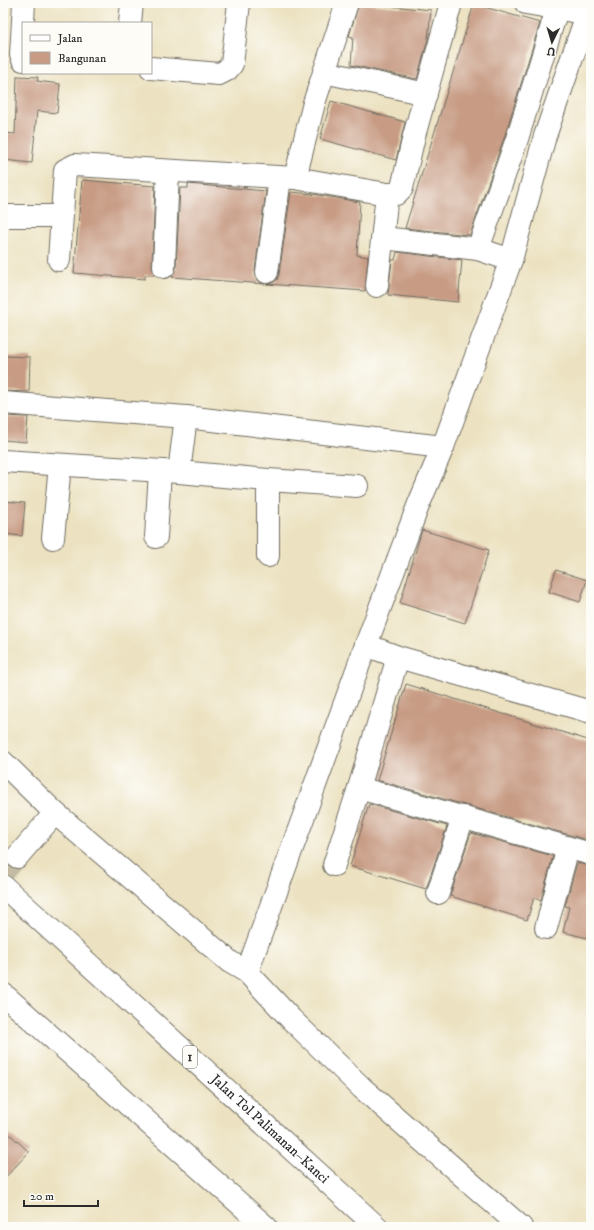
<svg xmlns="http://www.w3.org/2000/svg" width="594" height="1230" font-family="'IM FELL DW Pica',serif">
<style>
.building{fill:#c79b84}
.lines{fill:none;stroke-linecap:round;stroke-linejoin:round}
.minor-tunnel{stroke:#c5bda3;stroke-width:22;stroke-dasharray:22 11;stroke-linecap:butt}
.minor-casing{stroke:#6f6b60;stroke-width:24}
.highway-casing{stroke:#6f6b60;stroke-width:24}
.minor{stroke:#fff;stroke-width:22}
.highway{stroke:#fff;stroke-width:22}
.labels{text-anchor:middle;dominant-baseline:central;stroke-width:3;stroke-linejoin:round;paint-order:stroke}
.shield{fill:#fdfcf7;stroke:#6a6a68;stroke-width:1}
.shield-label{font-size:13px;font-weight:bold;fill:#2b2b2b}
.street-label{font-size:14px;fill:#2b2b2b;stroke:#fdfcf7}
</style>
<rect width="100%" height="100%" fill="#fdfcf7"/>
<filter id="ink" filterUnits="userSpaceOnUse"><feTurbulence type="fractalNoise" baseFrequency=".025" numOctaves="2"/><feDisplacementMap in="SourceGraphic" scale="8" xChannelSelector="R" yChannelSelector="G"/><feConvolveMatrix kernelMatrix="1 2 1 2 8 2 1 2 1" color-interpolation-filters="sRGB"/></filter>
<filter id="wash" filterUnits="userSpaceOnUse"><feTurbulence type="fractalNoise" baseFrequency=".012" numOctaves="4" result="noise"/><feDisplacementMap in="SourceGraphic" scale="16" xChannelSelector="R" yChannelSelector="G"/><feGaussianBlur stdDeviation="0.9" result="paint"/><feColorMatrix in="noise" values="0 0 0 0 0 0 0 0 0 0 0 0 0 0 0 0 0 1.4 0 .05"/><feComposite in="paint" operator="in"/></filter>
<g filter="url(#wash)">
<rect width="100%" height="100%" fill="#ece2c1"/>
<g id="blocks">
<g class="building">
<path d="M359 3 431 10 428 39 417 79 351 65 353 37 349 36Z"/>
<path d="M474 4 540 23 505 135 470 235 405 228Z"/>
<path d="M17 76 38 77 37 81 60 84 57 113 37 111 32 163 3 160 6 133 15 134Z"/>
<path d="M331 101 405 122 396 160 320 139Z"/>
<path d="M82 180 155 186 152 266 155 275H145V279L74 273Z"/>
<path d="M188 184 266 191 255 270 256 277 260 282 265 284 172 277 176 268 180 188H188Z"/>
<path d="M291 192 312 194 360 202 357 255 368 257 365 291 266 284 272 283 277 280 279 274Z"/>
<path d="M397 252 462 260 458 302 388 295 392 260H395Z"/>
<path d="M4 356 30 357 29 392 3 391Z"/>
<path d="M3 416 28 417 26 442 3 440Z"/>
<path d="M4 501 25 503 22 536 3 534Z"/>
<path d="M422 530 489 550 465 623 400 603Z"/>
<path d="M556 570 587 580 580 602 549 592Z"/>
<path d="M406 684 591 741V841L377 780Z"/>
<path d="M369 804 447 826 426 889 350 866Z"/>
<path d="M471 833 553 856 541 900 534 898 527 920 450 896Z"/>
<path d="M577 863 591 866V939L563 932 569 907 565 906Z"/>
<path d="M3 1128 29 1152 3 1180Z"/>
</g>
</g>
</g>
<g filter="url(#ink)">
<use href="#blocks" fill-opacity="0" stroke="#6f6b60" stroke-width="1"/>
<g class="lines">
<path class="minor-tunnel" d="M3 873 17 857"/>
<g class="minor-casing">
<g id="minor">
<path d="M526 3 572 11"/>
<path d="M130 23 132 3"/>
<path d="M23 60 21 55 24 3"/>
<path d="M151 68 219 74 227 70 232 64 239 3"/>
<path d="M324 72 426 94"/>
<path d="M295 178 387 194H396L402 188 414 136 451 3"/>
<path d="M3 216H61"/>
<path d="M383 238 478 249 511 260"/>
<path d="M478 249 517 139 559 3"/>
<path d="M59 260 65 170 75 165 295 178 314 103 347 3"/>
<path d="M164 267 168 171"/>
<path d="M267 272 280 178"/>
<path d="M377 286 387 194"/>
<path d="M3 403 186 417 443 447"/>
<path d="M3 461 179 472 268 480V556"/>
<path d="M179 472 186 417"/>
<path d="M268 480 357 486"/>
<path d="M156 537 160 471"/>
<path d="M53 538 60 465"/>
<path d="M366 645 398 657 591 712"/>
<path d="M398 657 359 788 591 854"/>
<path d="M3 762 55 813 230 962 247 972 291 1019 362 1088 521 1227"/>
<path d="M17 857 55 813"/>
<path d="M334 865 359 788"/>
<path d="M438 893 463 817"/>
<path d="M546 928 568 848"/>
<path d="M247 972 366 645 418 506 443 447 511 260 545 136 591 3"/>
</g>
</g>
<g class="highway-casing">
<g id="highway">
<path id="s1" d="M3 886 377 1227"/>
<path d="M3 994 266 1227"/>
</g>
</g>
<use href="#minor" class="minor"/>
<use href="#highway" class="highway"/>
</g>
</g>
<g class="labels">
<rect class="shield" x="183" y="1046" width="14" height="22" rx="3"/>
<g class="shield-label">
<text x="190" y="1057">1</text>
</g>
<g class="street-label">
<text stroke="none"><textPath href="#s1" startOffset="361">Jalan Tol Palimanan–Kanci</textPath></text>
</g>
</g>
<rect width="594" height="1230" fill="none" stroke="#fdfcf7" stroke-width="16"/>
<rect x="22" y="22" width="130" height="52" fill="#fdfcf7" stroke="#a9a8a5"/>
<rect x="30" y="35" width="20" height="6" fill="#ffffff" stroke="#a9a8a5"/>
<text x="58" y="42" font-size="12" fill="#2b2b2b">Jalan</text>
<rect x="30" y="52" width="20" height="12" fill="#c79b84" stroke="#a9a8a5"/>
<text x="58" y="62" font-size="12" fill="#2b2b2b">Bangunan</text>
<g transform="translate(552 42) rotate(185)" stroke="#fdfcf7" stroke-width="3" paint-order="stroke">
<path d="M0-3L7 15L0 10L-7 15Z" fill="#2b2b2b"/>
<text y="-6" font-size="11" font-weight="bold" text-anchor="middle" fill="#2b2b2b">U</text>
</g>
<path d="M24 1200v6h74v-6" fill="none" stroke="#2b2b2b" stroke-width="2"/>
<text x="30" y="1200" font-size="12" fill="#2b2b2b" stroke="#fdfcf7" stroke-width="3" paint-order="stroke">20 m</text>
</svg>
